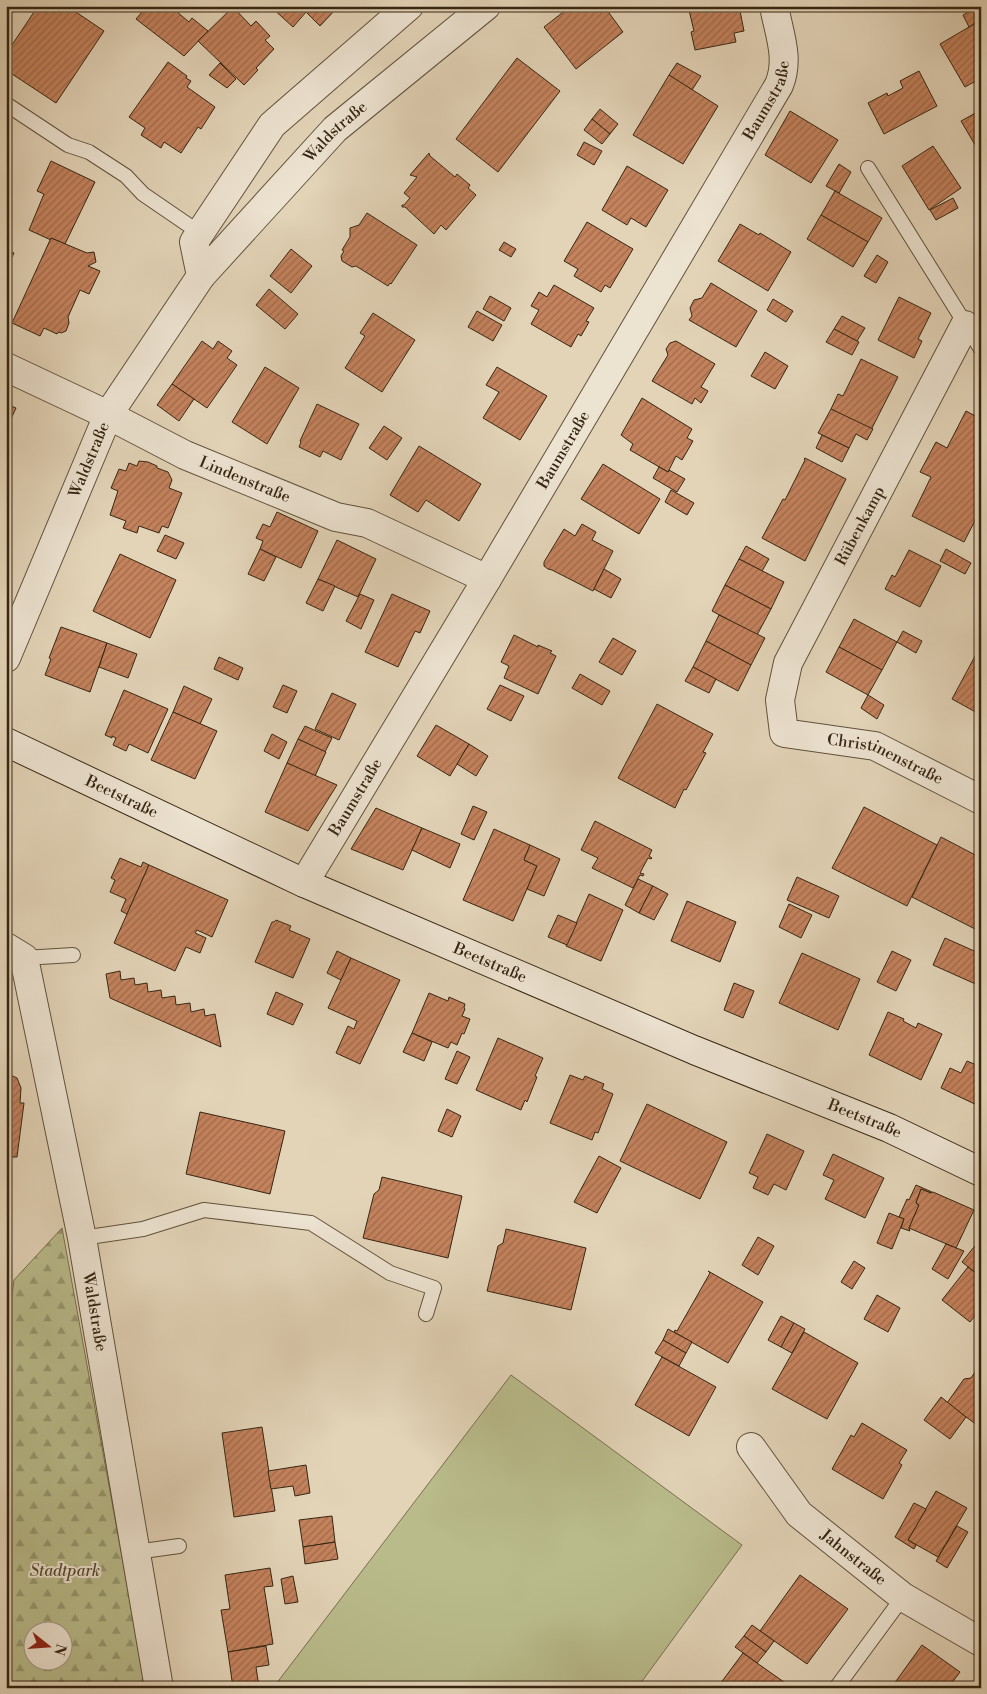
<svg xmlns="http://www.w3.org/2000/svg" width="987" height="1694" font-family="'Libre Bodoni',serif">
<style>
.green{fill:#b9bb8b;stroke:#78704e}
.forest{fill:url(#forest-firs);stroke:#78704e;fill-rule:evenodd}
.building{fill:url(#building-hatch);stroke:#362612}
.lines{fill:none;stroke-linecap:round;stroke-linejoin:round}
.service-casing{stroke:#61523c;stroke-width:16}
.minor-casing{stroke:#61523c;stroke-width:30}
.secondary-casing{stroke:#362612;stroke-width:30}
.service{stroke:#ede3d1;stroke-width:14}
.minor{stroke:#ede3d1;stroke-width:28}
.secondary{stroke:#ede3d1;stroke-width:28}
.labels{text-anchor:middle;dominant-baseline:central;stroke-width:4;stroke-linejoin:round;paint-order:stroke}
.street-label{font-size:16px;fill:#362612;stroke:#ede3d1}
.park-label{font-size:16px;font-style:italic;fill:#574b30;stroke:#ede3d1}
</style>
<defs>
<pattern id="forest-firs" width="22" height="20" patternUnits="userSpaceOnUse" patternTransform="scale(1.25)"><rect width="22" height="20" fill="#b9bb8b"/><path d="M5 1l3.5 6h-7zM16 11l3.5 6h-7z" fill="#979870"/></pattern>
<pattern id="building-hatch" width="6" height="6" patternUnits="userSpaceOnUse" patternTransform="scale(1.25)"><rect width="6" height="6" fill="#c4825d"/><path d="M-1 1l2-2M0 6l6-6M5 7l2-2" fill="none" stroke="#a06a4b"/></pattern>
</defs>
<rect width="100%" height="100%" fill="#e3d4b8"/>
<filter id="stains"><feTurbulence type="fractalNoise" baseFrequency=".004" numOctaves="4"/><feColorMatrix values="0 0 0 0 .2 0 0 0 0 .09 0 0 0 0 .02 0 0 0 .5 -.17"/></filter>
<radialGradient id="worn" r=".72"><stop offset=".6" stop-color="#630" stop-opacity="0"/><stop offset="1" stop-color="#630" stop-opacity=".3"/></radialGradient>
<path class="green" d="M511 1375 742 1545 637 1688H273Z"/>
<path class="forest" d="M62 1228 146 1688H6V1341L14 1280ZM32 1632H62V1662H32Z"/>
<g class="building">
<path d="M38 6H67L104 31 56 103 6 70V54Z"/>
<path d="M147 6H170L189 22 192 18 208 31 184 56 136 19Z"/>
<path d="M270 6H331L335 10 320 26 306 12 293 27Z"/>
<path d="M571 6H604L623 32 576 69 544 27Z"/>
<path d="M688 6H739L744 31 734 33 736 42 695 50 691 32 694 31Z"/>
<path d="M979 6H981V20L969 27 963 15Z"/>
<path d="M233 7 251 26 256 21 270 36 265 40 274 49 256 68 258 70 244 85 198 41Z"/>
<path d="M981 20V78L965 87 940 44Z"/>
<path d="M517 58 560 91 498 172 456 139Z"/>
<path d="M168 62 187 76 186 78 191 81 187 87 215 107 201 129 198 127 181 153 164 142 161 148 141 135 145 128 129 117Z"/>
<path d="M220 63 236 79 227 88 209 75Z"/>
<path d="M677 63 701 76 692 90 669 75Z"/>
<path d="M919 71 937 106 884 134 868 103 887 93 888 96 903 88 900 81Z"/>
<path d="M669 75 718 106 683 164 633 135Z"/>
<path d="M600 109 618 124 610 134 592 119Z"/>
<path d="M981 110V155L961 121Z"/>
<path d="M790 111 838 140 811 183 765 155Z"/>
<path d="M592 119 610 134 602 144 584 130Z"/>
<path d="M584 142 602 151 594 165 577 155Z"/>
<path d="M933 146 961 188 929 210 902 166Z"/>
<path d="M429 153 430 156 455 177 457 174 470 185 468 188 476 195 446 230 441 225 434 234 405 207H402V205H404L410 198 404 193 417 177 410 175Z"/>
<path d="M51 161 95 182 65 244 51 238V240L29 230 44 194 37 191Z"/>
<path d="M839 164 851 172 839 193 826 186Z"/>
<path d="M627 166 668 190 646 227 631 218 627 225 602 210Z"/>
<path d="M835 191 882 218 868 242 821 215Z"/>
<path d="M953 198 958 208 936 220 930 210Z"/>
<path d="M367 213 417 245 391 284 390 283 388 286 356 266 352 267 342 261 341 256 344 251 342 250 350 237V228L359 225Z"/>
<path d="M821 215 868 242 853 267 807 239Z"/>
<path d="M587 222 633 249 610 288 605 285 601 292 574 276 578 269 564 261Z"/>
<path d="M740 224 759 235 760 233 791 252 768 291 718 261Z"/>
<path d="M51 238 87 253 94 252 96 262 88 266 100 271 89 294 80 290 68 317 69 323 66 331 61 333 59 332 57 334 44 328 40 336 12 323Z"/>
<path d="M504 242 516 249 511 257 499 250Z"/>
<path d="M291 249 312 266 291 293 270 276Z"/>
<path d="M6 250 14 253 6 269Z"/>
<path d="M877 255 888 262 876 283 864 276Z"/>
<path d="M711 283 757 311 736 347 689 320 692 316 690 308 694 300 702 298Z"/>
<path d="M554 285 594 308 586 321 589 322 581 336 578 334 571 347 531 324 539 310 531 306 539 292 547 297Z"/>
<path d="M269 289 298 314 285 329 256 305Z"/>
<path d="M490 296 511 308 504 321 483 309Z"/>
<path d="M899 297 931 313 918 339 922 341 914 358 878 340Z"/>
<path d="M773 299 793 311 786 322 767 310Z"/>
<path d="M477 311 502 325 493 341 468 327Z"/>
<path d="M373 313 415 340 382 392 345 368 365 336 360 333Z"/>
<path d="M842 316 865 328 857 341 834 329Z"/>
<path d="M834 329 859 342 852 355 826 342Z"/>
<path d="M202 341 213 349 218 341 232 351 227 358 237 365 207 408 172 384Z"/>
<path d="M676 341 715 364 701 387 708 391 701 403 695 398 692 404 652 381 668 355 666 349 670 343Z"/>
<path d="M765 352 788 366 775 389 751 376Z"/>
<path d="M861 359 898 377 871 430 831 409 838 394 843 396Z"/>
<path d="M265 367 299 388 267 444 232 422Z"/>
<path d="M497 367 547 396 520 440 483 418 499 392 486 385Z"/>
<path d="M172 384 194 399 179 421 157 405Z"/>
<path d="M642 398 692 429 687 438 693 441 682 460 676 456 668 472 630 450 633 444 621 435Z"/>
<path d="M6 404 16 408 6 430Z"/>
<path d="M317 404 359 424 341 460 323 451 320 457 299 447 301 442 300 441Z"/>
<path d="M831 409 873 429 867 440 856 434 849 448 818 433Z"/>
<path d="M966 411 981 419V509L964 542 912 516 931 477 920 472 936 442 947 448Z"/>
<path d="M384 426 402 438 387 460 369 448Z"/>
<path d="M822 435 849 448 842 462 816 448Z"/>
<path d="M419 446 481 484 459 521 426 500 418 512 390 495Z"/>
<path d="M805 458 846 479 805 561 762 538 783 499 785 500 805 460 804 459Z"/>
<path d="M139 461 148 462 157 466V468L168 472 172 480 169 488 182 493 168 528 162 526 159 533 139 526 137 533 123 528 126 521 110 515 118 491 111 488 119 469 126 471 129 463 137 466Z"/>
<path d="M603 464 660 499 639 534 581 499Z"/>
<path d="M659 467 668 472 669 470 685 479 677 492 653 478Z"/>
<path d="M671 490 694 503 687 515 665 502Z"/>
<path d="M277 512 318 531 301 568 260 549 263 541 256 538 263 524 270 527Z"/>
<path d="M582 524 596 532 592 540 613 551 593 591 552 570 548 569 544 566V562L564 529 575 536Z"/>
<path d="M165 535 184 543 176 559 157 551Z"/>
<path d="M337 540 376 559 358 597 318 579Z"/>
<path d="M746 546 769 559 762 571 739 559Z"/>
<path d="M260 549 276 557 264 581 248 574Z"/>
<path d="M946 549 971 563 965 574 940 561Z"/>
<path d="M909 550 941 566 920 607 885 589 892 575 895 577Z"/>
<path d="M120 554 176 580 150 638 93 611Z"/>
<path d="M739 559 784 582 771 609 725 585Z"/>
<path d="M604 569 621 579 611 598 594 589Z"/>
<path d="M318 579 335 586 323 611 306 603Z"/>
<path d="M725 585 771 609 757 635 712 611Z"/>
<path d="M360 594 374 600 361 629 346 621Z"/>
<path d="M392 594 430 611 420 633 415 631 398 667 365 652Z"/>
<path d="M719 615 765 638 751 665 706 641Z"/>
<path d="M854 619 897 642 882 670 839 647Z"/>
<path d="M61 627 107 643 90 692 45 675 51 659 49 658Z"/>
<path d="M903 631 922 641 916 653 897 642Z"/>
<path d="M514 635 538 647V645L552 651 550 653 556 656 538 694 504 678 509 666 501 662Z"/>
<path d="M613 638 636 651 622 675 599 662Z"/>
<path d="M706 641 751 665 738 691 693 667Z"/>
<path d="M107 643 137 654 128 678 99 667Z"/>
<path d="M981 645V715L952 699Z"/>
<path d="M839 647 882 670 868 695 826 672Z"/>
<path d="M219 657 243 668 238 680 214 669Z"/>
<path d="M693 667 716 679 709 693 685 681Z"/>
<path d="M580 674 610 691 602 705 572 688Z"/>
<path d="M283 685 297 691 287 713 273 707Z"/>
<path d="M500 685 524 696 511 721 487 709Z"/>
<path d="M184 686 212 699 200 724 173 712Z"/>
<path d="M124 690 168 709 148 753 129 744 126 751 113 745 116 738 112 736V738L105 735Z"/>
<path d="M332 693 356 704 339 740 315 729Z"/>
<path d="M868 695 884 705 877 719 861 708Z"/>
<path d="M657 704 713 734 703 752 706 753 686 790 684 789 675 808 618 778Z"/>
<path d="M173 712 217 731 195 779 151 760Z"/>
<path d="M436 725 469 744 450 776 417 756Z"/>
<path d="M305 726 332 738 325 752 298 739Z"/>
<path d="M272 734 287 742 279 759 264 751Z"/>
<path d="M298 739 326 752 315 776 287 763Z"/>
<path d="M469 744 488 756 476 776 457 764Z"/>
<path d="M287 763 337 785 308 831 265 812Z"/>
<path d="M473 806 487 812 474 840 461 834Z"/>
<path d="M864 807 937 845 907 906 832 868Z"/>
<path d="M376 808 422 828 403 870 351 849Z"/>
<path d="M595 821 652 850 649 856 652 858 651 859 648 858 640 873 644 874 643 876 640 875 633 888 592 868 598 858 581 850Z"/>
<path d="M422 828 460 844 450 868 412 850Z"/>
<path d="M494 829 530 845 524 860 537 866 513 921 463 900Z"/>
<path d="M941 837 981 858V932L912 897Z"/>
<path d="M530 845 560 859 544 896 527 889 537 866 524 860Z"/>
<path d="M120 858 141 867 143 862 149 865 127 914 121 911 126 899 110 892 115 880 111 878Z"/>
<path d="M149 865 228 900 212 937 197 930 195 933 206 938 200 953 186 947 175 971 114 943Z"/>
<path d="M797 877 839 896 829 918 787 900Z"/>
<path d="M638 879 653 886 639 913 625 905Z"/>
<path d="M653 886 668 894 654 920 639 913Z"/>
<path d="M589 894 623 910 601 961 566 946Z"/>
<path d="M687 901 736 922 720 962 671 941Z"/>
<path d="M789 904 812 915 801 938 779 927Z"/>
<path d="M558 915 577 923 567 945 548 937Z"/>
<path d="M276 920 291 926 289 930 310 939 293 978 255 962 272 922H274Z"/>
<path d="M945 938 981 954 980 986 933 965Z"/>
<path d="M337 951 351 958 341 980 327 973Z"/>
<path d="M892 951 911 960 896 991 877 982Z"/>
<path d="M802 953 860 979 838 1030 779 1003Z"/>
<path d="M351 958 400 980 360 1064 336 1053 348 1026 354 1029 357 1021 328 1008Z"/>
<path d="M120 971 121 980 134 978 135 985 147 983 148 992 161 990 162 998 175 996 176 1005 190 1003 191 1012 204 1009 205 1016 215 1014 221 1047 110 998 106 974Z"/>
<path d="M734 983 754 991 743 1018 724 1010Z"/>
<path d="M276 992 303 1004 293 1025 267 1014Z"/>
<path d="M429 993 448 1001 449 997 465 1004 464 1008 465 1009 462 1016 470 1019 464 1034 462 1033 457 1045 451 1042 448 1048 412 1033Z"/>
<path d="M888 1012 904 1019 903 1021 916 1028 918 1023 942 1034 921 1080 869 1055Z"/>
<path d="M412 1033 432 1042 424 1061 403 1052Z"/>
<path d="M498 1038 543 1058 535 1076 537 1077 527 1102 525 1100 521 1110 476 1090Z"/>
<path d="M457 1051 470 1057 457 1084 445 1079Z"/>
<path d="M967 1061 981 1067V1107L941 1088 950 1068 961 1073Z"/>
<path d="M6 1073 17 1078 21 1088 20 1103H24L17 1157H10L6 1188Z"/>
<path d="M570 1075 583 1080 585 1076 604 1084 602 1089 613 1094 598 1133 595 1132 592 1140 550 1123Z"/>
<path d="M647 1104 727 1142 700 1199 620 1161Z"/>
<path d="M447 1109 461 1116 452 1137 438 1131Z"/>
<path d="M200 1112 285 1131 270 1194 186 1174Z"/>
<path d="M767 1134 804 1151 786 1190 774 1184 768 1195 753 1188 758 1177 749 1173Z"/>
<path d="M833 1154 884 1178 865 1218 825 1199 834 1180 823 1175Z"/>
<path d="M599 1156 621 1168 597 1213 574 1202Z"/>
<path d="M382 1177 462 1196 448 1258 363 1238 374 1194 379 1190Z"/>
<path d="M916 1185 932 1192 931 1193 921 1189 916 1203 919 1205 909 1228 910 1231 901 1228 904 1219 899 1217 907 1199 909 1200Z"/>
<path d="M921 1189 931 1193 933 1192 974 1210 956 1248 909 1228 919 1205 916 1203Z"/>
<path d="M889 1213 904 1219 892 1249 877 1243Z"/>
<path d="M506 1229 586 1248 571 1310 487 1291 498 1246 503 1243Z"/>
<path d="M758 1237 774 1246 758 1275 742 1265Z"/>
<path d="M978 1242 981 1244V1277L962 1262Z"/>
<path d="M946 1244 964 1251 948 1279 932 1269Z"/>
<path d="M854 1261 865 1268 852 1289 841 1282Z"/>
<path d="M968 1267 981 1277V1289L977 1294 981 1297V1308L970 1322 942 1300Z"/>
<path d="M708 1271 763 1302 728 1363 674 1332 675 1330 677 1331 710 1273Z"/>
<path d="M877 1295 900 1308 888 1332 864 1319Z"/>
<path d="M781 1316 794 1323 781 1347 768 1340Z"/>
<path d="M794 1323 805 1329 792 1353 781 1347Z"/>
<path d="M668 1329 692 1342 686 1353 663 1340Z"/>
<path d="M804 1332 858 1363 827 1419 772 1389Z"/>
<path d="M663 1340 686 1353 679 1366 655 1353Z"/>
<path d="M662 1357 716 1387 689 1436 635 1405Z"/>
<path d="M980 1365 981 1424 977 1425 947 1403 964 1379 971 1378Z"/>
<path d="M941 1397 966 1417 950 1439 924 1420Z"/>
<path d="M862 1423 907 1450 899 1463 902 1465 883 1499 832 1469 851 1435 854 1437Z"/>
<path d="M262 1427 275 1511 234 1517 222 1433Z"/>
<path d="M306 1465 310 1493 295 1496 293 1486 271 1489 268 1471Z"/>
<path d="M936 1491 967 1508 938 1557 908 1540Z"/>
<path d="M914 1503 926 1509 908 1540 916 1545 914 1549 895 1537Z"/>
<path d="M332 1516 335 1542 303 1547 299 1520Z"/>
<path d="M957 1526 968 1532 947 1568 936 1561Z"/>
<path d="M335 1542 338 1559 305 1564 303 1547Z"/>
<path d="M270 1568 273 1586 264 1587 273 1644 228 1652 221 1610 230 1609 225 1575Z"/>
<path d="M800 1575 848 1609 807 1664 760 1631Z"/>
<path d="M293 1576 298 1602 285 1604 281 1579Z"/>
<path d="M752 1625 774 1641 766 1652 744 1636Z"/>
<path d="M744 1636 766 1652 757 1663 735 1647Z"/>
<path d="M922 1645 960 1672 948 1688H891Z"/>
<path d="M266 1646 269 1665 256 1667 259 1687 233 1688 228 1652Z"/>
<path d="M743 1653 757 1663 791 1687 717 1688Z"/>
</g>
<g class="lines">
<g class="service-casing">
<g id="service">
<path d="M6 104 68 145 89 152 126 176 143 194 200 233"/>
<path d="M868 168 981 349"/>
<path d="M24 958 73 955"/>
<path d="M82 1238 143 1229 204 1210 311 1223 390 1273 434 1288 426 1314"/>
<path d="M136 1552 179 1546"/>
<path d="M836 1688 903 1597"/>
</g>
</g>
<g class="minor-casing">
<g id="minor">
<path d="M201 276 194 242 272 125 409 6"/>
<path id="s1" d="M965 325 788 663 780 700 784 733 875 746 981 800"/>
<path id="s2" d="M6 367 108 415 185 455 336 517 367 523 487 579"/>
<path id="s3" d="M6 658 108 415 201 276 335 129 486 6"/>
<path id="s4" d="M304 883 487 579 779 85C790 58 779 34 774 6"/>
<path id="s5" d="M6 947 24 958 82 1238 159 1688"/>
<path id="s6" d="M751 1447 799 1514 903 1597 981 1642"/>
</g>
</g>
<g class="secondary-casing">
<g id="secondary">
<path id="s7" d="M6 742 304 883 694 1050 889 1128 981 1172"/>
</g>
</g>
<use href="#service" class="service"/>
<use href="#minor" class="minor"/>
<use href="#secondary" class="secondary"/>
</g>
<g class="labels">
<g class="street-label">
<text stroke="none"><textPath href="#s4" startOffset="910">Baumstraße</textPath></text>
<text stroke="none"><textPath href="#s3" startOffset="628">Waldstraße</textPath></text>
<text stroke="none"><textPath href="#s4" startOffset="505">Baumstraße</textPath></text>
<text stroke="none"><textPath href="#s3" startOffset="215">Waldstraße</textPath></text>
<text stroke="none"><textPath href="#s2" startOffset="264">Lindenstraße</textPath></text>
<text transform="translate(860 526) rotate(-62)">Rübenkamp</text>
<text stroke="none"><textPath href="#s1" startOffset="558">Christinenstraße</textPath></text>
<text stroke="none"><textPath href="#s7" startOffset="128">Beetstraße</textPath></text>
<text stroke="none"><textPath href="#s4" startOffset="100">Baumstraße</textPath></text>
<text stroke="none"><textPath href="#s7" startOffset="532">Beetstraße</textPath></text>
<text stroke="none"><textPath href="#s7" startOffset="938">Beetstraße</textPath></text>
<text stroke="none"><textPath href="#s5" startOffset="382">Waldstraße</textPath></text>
<text stroke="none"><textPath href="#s6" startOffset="152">Jahnstraße</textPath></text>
</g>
<g class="park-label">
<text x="65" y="1571">Stadtpark</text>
</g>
</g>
<rect width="987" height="1694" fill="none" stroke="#e3d4b8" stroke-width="25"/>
<rect x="8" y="8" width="972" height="1679" fill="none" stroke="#362612" stroke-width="2.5"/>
<rect x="12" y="12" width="962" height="1669" fill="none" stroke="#362612"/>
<g transform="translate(48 1646) rotate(107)"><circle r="24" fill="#ede3d1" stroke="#a49785"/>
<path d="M0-4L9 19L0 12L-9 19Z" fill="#8f2418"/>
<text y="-8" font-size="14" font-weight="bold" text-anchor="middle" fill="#362612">N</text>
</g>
<rect width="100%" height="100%" filter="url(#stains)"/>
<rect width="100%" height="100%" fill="url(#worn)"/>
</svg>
